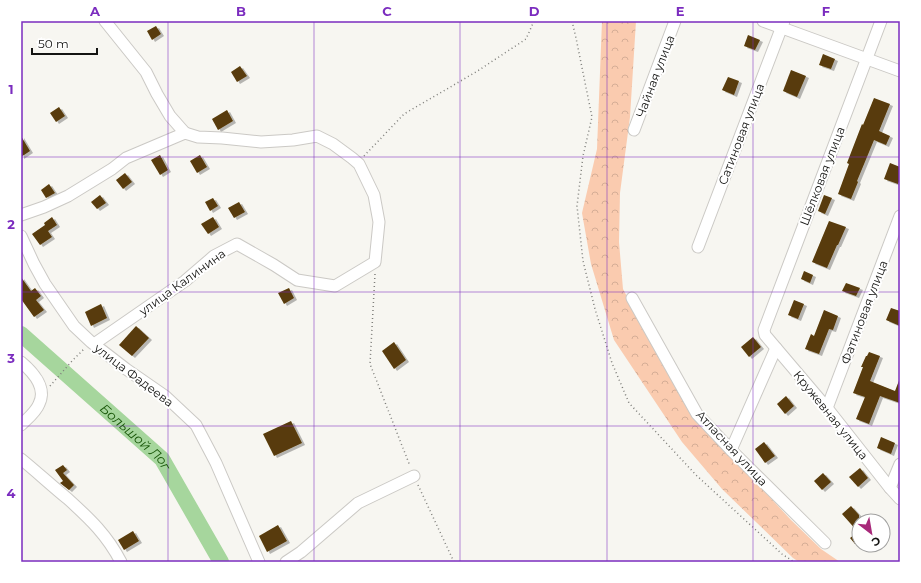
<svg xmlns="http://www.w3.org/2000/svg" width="921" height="583" font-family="Montserrat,sans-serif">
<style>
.forest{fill:url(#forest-crowns)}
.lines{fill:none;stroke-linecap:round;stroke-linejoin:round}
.river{stroke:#a6d69d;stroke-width:16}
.building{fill:#583a08;filter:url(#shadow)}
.minor-casing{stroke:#cbc9c5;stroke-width:13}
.path{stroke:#7f7f7b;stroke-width:1.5;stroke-dasharray:1 3;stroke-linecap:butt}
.minor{stroke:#fff;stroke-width:11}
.grid{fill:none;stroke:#7b2cbf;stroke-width:1;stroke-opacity:0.55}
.labels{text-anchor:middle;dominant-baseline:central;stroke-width:4;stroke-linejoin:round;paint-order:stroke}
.street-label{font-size:12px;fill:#141412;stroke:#fff}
.water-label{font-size:13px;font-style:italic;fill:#175507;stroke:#fff}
.neatline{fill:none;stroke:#7b2cbf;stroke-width:1.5}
.grid-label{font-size:13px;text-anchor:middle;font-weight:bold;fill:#7b2cbf}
</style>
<defs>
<pattern id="forest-crowns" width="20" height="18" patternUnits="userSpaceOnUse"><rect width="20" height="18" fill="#facbaf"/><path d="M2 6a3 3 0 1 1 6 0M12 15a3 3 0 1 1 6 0" fill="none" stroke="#d5ad96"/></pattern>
<filter id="shadow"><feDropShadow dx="3" dy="2" stdDeviation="0" flood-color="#0004"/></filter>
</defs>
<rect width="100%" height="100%" fill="#f7f6f1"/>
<path class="forest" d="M602 21H636L630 117 620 193 619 242 623 289 653 346 714 437 791 520 821 549 840 562H799L793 558 722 489 682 442 614 340 591 264 582 213 597 149Z"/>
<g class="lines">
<path class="river" id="s1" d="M21 334 162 459 221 562"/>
</g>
<g class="building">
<path d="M156 26 161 34 152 40 147 31Z"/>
<path d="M748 35 760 40 755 50 744 46Z"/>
<path d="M823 54 835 59 831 69 819 65Z"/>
<path d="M240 66 247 76 237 82 231 72Z"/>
<path d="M791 70 806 76 797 97 783 91Z"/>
<path d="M728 77 739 81 734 95 722 90Z"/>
<path d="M874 98 890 104 879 131 890 136 886 145 874 140 857 181 858 182 851 199 838 194 849 164 847 163 862 124 863 125Z"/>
<path d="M59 107 65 116 56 122 50 113Z"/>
<path d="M227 110 233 121 218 130 212 119Z"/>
<path d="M21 136 30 151 21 157Z"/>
<path d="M160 155 168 170 160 175 151 160Z"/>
<path d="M200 155 207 167 197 173 190 161Z"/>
<path d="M890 163 900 167V179L898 184 884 179Z"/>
<path d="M125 173 132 182 123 189 116 180Z"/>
<path d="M49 184 55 193 46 198 41 190Z"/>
<path d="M100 195 106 203 97 209 91 202Z"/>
<path d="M824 195 832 198 825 214 818 211Z"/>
<path d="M213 198 218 206 210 211 205 202Z"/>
<path d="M239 202 245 212 234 218 228 208Z"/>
<path d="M52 217 57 225 48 231 52 237 40 245 32 234 45 225 44 223Z"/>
<path d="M213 217 219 227 208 234 201 224Z"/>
<path d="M829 221 846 227 838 245H837L827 268 812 262Z"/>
<path d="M804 271 813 275 810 283 801 279Z"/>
<path d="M21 277 31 291 35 288 41 296 36 300 44 310 34 317 21 299Z"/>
<path d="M846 283 860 288 856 296 842 291Z"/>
<path d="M289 288 294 298 284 304 278 293Z"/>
<path d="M794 300 804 304 798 319 788 315Z"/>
<path d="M101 304 107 318 91 326 85 312Z"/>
<path d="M891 308 900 311V326L886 320Z"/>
<path d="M824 310 838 316 833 330 829 329 819 354 805 349 811 334 814 336Z"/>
<path d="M136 326 149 338 132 356 119 345Z"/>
<path d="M753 337 761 347 749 357 741 347Z"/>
<path d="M394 342 406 360 394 369 382 351Z"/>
<path d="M869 352 880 356 870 381 895 391 900 378V403L880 396 869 424 856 419 865 397 853 393 863 367H861L866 356H867Z"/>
<path d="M786 396 794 406 785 414 777 404Z"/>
<path d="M291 421 302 443 274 456 263 434Z"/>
<path d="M881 437 895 443 891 454 877 448Z"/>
<path d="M764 442 775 456 765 463 755 449Z"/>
<path d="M63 465 67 470 63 473 74 485 69 490 60 483 63 481 55 470Z"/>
<path d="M860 468 868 478 858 487 849 477Z"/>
<path d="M823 473 831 482 822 490 814 481Z"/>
<path d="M851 506 859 515V540L855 544 850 538 858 532 842 514Z"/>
<path d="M278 525 287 541 267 552 259 536Z"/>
<path d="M133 531 139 541 124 550 118 540Z"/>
</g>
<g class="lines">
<g class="minor-casing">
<g id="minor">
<path d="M105 21 146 72 157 94 170 116 185 133"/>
<path d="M763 21 900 71"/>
<path d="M881 21 764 330 765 335 827 408 890 488 900 499"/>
<path d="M634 130 675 21"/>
<path d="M21 215 44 207 68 196 112 169 126 158 185 133 198 137 222 138 261 142 293 140 317 136 333 144 352 158 359 164 374 195 379 222 375 262 335 286 297 280 274 265 237 244 214 256 185 281 94 344"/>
<path d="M21 236 34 264 45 284 74 326 91 342 126 369 165 396 196 425 216 463 259 562"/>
<path d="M698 247 784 21"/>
<path d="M632 298 697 414 731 450 825 543"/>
<path d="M21 362C33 372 47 388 39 404 36 412 27 419 21 425"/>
<path d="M827 408 900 216"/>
<path d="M731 450 776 348"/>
<path d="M21 459C37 472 52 486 68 499 90 519 107 535 121 562"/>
<path d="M890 488 900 464"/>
<path d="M286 562 301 552 358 503 414 476"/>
</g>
</g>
<g class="path">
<path d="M572 21 576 38 592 117 583 156 577 206 583 261 595 309 612 363 629 403 696 475 782 554 794 562"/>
<path d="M364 156 404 114 476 72 526 39 534 21"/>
<path d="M375 274 370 364 410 466"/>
<path d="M50 386 72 361 84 349"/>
<path d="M418 485 454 562"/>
</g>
<use href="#minor" class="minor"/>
</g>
<path class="grid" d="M168 21V562M314 21V562M460 21V562M607 21V562M753 21V562M21 157H900M21 292H900M21 426H900"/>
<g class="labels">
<g class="street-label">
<text transform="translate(655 76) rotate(-69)">Чайная улица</text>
<text transform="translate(741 134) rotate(-69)">Сатиновая улица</text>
<text transform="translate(822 176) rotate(-69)">Шёлковая улица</text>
<text transform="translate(182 282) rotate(-36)">улица Калинина</text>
<text transform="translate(864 312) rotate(-69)">Фатиновая улица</text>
<text transform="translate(134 375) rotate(37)">улица Фадеева</text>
<text transform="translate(831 415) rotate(51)">Кружевная улица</text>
<text transform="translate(732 448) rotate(47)">Атласная улица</text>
</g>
<g class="water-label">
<text stroke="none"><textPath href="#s1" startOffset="154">Большой Лог</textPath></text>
</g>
</g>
<rect width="921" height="583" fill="none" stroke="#ffffff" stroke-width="44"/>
<g transform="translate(871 533) rotate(149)"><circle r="19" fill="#ffffff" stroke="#a1a1a0"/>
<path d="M0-3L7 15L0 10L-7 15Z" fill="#a8297a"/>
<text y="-6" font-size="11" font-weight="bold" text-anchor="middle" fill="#141412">С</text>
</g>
<path d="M32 48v6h65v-6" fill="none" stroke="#141412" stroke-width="2"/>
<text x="38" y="48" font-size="12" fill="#141412" stroke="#ffffff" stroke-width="3" paint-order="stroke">50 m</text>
<rect x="22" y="22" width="877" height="539" class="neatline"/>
<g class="grid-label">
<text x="95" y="16">A</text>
<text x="241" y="16">B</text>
<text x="387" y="16">C</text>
<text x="534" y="16">D</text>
<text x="680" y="16">E</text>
<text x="826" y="16">F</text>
<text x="11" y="94">1</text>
<text x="11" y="229">2</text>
<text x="11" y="363">3</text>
<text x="11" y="498">4</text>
</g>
</svg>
